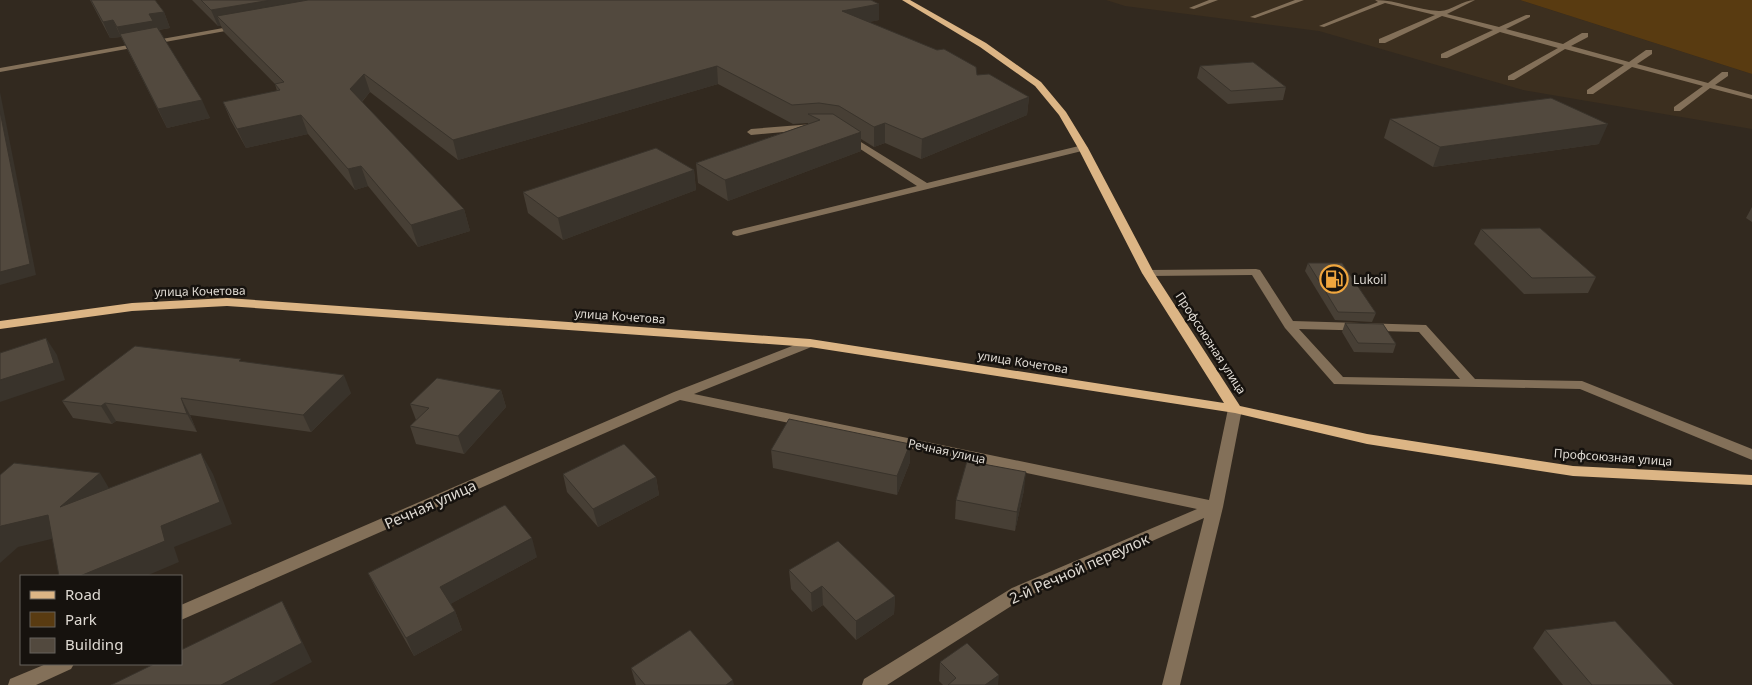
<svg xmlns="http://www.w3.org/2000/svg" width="1752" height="685" font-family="'Noto Sans',sans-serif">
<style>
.built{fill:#3c2f1f}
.green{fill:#593b11}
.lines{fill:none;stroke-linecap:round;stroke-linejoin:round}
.minor{fill:#837059;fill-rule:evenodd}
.major{fill:#dcb585;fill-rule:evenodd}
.wall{fill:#473f35}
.shaded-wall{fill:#39332b}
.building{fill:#52493e;stroke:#39332b}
.labels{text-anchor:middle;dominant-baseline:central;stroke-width:5;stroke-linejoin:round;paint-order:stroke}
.poi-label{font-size:12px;fill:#dfdad3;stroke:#16120e;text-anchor:start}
.street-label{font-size:12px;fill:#dfdad3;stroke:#16120e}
.near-street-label{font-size:15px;fill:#dfdad3;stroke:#16120e}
</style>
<rect width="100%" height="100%" fill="#32291f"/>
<path class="built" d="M1106 0H1520L1752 74V129L1523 90 1319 31 1125 6Z"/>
<path class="green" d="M1520 0H1752V74Z"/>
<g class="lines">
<g class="minor">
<path d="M1209 0H1218L1194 9 1189 8Z"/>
<path d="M1295 0H1304L1255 18 1250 17Z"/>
<path d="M1375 0C1398 0 1416 10 1439 11 1450 12 1462 0 1475 0L1447 14 1499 27 1526 15H1530V17L1506 29 1563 44 1582 33H1588V37L1571 46 1629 62 1646 50H1652V54L1637 64 1708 83 1722 72H1728V76L1715 85 1752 95V99L1710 88 1680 111H1674V107L1703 86 1632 67 1593 94H1587V90L1624 65 1565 49 1514 80H1508V76L1558 48 1500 32 1447 58H1441V54L1493 30 1442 16 1385 43H1379V39L1435 15 1385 3 1324 27 1319 26 1378 2Z"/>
<path d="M240 25 243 27 242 28 0 72V68Z"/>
<path d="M813 124 817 127 816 129 751 135 747 132 751 129Z"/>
<path d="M848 134 927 183 1083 145 1088 148 1086 150 737 236 733 235 732 233 733 231 917 186 845 139 844 137Z"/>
<path d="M1256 269 1260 270 1293 321 1426 325 1475 379 1582 381 1752 449V460L1580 389 1334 384 1285 328 1252 275 1148 276 1142 273 1148 270ZM1299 329 1419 332 1460 379 1343 377Z"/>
<path d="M810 339 816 343 814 346 694 394 1209 500 1228 409 1230 406H1240L1242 409 1223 507 1180 685H1162L1204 518 1024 598 887 685H862L864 679 1012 588 1197 509 680 400 181 620V605L674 392Z"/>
<path d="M46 664H74L71 669 36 685H8L10 679Z"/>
</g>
<path class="major" d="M902 0H910L986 43 1041 82 1066 112 1088 148 1154 273 1240 406 1367 434 1573 466 1752 475V485L1573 476 1367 444 1235 413 810 347 227 306 132 311 0 329V321L132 303 227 298 810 339 1224 403 1142 273 1078 148 1059 115 1035 86 980 47Z"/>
</g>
<g class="wall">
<path d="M90 0H155L164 12 170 28 159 30 210 118 167 128 121 37 110 38Z"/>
<path d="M192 0H871L879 4V20L868 22 977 75 1029 97 1027 115 921 159 885 143 874 147 861 139V151L728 201 698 183 696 163 808 124V123L793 124 718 84 458 160 370 92 362 102 464 209 470 231 418 247 368 186 355 190 308 134 246 148 231 121 223 102 277 91 275 84 224 32 221 26H218Z"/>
<path d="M1200 66 1286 87 1283 100 1228 104 1197 78Z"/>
<path d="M1390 119 1599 144 1433 167 1384 138Z"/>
<path d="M694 170 696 190 563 240 528 213 523 192Z"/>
<path d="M1752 207V222L1746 218Z"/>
<path d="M1481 229 1596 277 1588 293 1524 294 1474 244Z"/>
<path d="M1308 263 1376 313 1372 322 1335 320 1305 271Z"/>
<path d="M1345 323 1396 344 1393 353 1354 352 1342 332Z"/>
<path d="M242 362 351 393 311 432 190 415 197 432 116 421 112 424 73 418 62 401Z"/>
<path d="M501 390 506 407 464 454 416 444 410 426 416 420 410 404Z"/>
<path d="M771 450 910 462 897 495 773 468Z"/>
<path d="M563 474 656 477 659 495 598 527 567 492Z"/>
<path d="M1024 490 1015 531 955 519 956 500Z"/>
<path d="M537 557 450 604 455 611 462 630 414 656 377 591 368 573Z"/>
<path d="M789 570 895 596 894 614 856 640 823 605 812 612 791 589Z"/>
<path d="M1545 630 1674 685H1563L1533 648Z"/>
<path d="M940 662 998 685H943L939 681Z"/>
<path d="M631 668 734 685H636Z"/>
</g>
<g class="shaded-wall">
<path d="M271 0H363L217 16 221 26H218L211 10Z"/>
<path d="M879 4V20L843 28 842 11Z"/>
<path d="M164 12 170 28 157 30 120 34 124 44 117 27 149 14Z"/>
<path d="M113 20 121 37 110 38 103 22Z"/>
<path d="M717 66 718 84 458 160 453 140Z"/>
<path d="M364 74 370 92 356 108 350 89Z"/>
<path d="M0 92 36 275 0 285Z"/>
<path d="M1029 97 1027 115 921 159 922 139Z"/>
<path d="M202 100 210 118 167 128 158 109Z"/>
<path d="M301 115 308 134 246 148 237 129Z"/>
<path d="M885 123V143L874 147V127Z"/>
<path d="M1608 124 1599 144 1433 167 1440 147Z"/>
<path d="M861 132V151L728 201 725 180Z"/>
<path d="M361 166 368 186 355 190 348 169Z"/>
<path d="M694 170 696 190 563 240 558 218Z"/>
<path d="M464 209 470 231 418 247 411 225Z"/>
<path d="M46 338 57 355 65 380 0 402V380Z"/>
<path d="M344 375 351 393 311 432 303 415Z"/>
<path d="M501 390 506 407 464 454 458 436Z"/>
<path d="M181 398 190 415 197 432 187 414Z"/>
<path d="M105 403 116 421 112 424 101 406Z"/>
<path d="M910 444V462L897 495V476Z"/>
<path d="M201 453 213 474 232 524 174 547 179 562 146 576H80L161 526Z"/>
<path d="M1026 472 1024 490 1015 531 1017 512Z"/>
<path d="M100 473 113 495 60 507Z"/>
<path d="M656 477 659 495 598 527 593 509Z"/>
<path d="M48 515 64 536 18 547 0 563V527L1 526Z"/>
<path d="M532 538 537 557 447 606 440 587Z"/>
<path d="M822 586 823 605 812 612 811 593Z"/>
<path d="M895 596 894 614 856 640V621Z"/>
<path d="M282 601 292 620 312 662 269 685H221Z"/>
<path d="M455 611 462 630 414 656 406 638Z"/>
<path d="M999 675 998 685H985Z"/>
<path d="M733 680 734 685H726Z"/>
</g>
<g class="building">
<path d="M91 0H155L164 12 149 14 153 21 117 27 113 20 103 22Z"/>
<path d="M201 0H271L211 10Z"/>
<path d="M308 0H871L879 4 842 11 937 50 944 49 976 67 977 75 989 74 1029 97 922 139 885 123 874 127 839 106 819 103 792 105 717 66 453 140 364 74 350 89 464 209 411 225 361 166 348 169 301 115 237 129 223 102 280 90 275 84 284 82 217 16Z"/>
<path d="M157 27 202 100 158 109 120 34Z"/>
<path d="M1253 62 1286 87 1231 91 1200 66Z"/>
<path d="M1551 98 1608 124 1440 147 1390 119Z"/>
<path d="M0 111 30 264 0 272Z"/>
<path d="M808 114H833L861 132 725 180 696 163 820 120Z"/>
<path d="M656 148 694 170 558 218 523 192Z"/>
<path d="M1540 228 1596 277 1532 278 1481 229Z"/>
<path d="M1308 263H1342L1376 313 1338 312Z"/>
<path d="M1345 323 1383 324 1396 344 1358 343Z"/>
<path d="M46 338 54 363 0 380V353Z"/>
<path d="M135 346 241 359 239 361 344 375 303 415 181 398 187 414 105 403 101 406 62 401Z"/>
<path d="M437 378 501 390 458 436 410 426 429 408 410 404Z"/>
<path d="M789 419 910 444 897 476 771 450Z"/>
<path d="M624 444 656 477 593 509 563 474Z"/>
<path d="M201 453 220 502 161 526 165 541 80 576H59L48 515 1 526 0 527V475L14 463 100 473 60 507Z"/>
<path d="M967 461 1026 472 1017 512 956 500Z"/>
<path d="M505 505 532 538 440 587 455 611 406 638 368 573Z"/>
<path d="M838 541 895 596 856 621 822 586 811 593 789 570Z"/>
<path d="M282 601 302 643 221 685H111L154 664H181V650Z"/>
<path d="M1615 621 1674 685H1592L1545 630Z"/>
<path d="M690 630 733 680 726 685H645L631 668Z"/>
<path d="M967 643 999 675 985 685H948L956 678 940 662Z"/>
</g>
<defs>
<g id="fuel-ring" transform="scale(1.4375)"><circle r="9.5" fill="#16120e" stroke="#f0a63e" stroke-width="1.5"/><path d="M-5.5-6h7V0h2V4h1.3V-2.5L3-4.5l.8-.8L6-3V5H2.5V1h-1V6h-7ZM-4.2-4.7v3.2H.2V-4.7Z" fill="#f0a63e"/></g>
</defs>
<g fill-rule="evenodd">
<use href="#fuel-ring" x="1334" y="279"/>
</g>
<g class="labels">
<g class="poi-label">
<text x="1353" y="279">Lukoil</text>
</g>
<g class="street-label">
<text transform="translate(200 291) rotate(-1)">улица Кочетова</text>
<text transform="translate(620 316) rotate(4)">улица Кочетова</text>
<text transform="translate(1211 343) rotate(57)">Профсоюзная улица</text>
<text transform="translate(1023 362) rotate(9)">улица Кочетова</text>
<text transform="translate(947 451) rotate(12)">Речная улица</text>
<text transform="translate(1613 457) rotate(4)">Профсоюзная улица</text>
</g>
<g class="near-street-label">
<text transform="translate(430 504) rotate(-24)">Речная улица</text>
<text transform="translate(1079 568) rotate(-24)">2-й Речной переулок</text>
</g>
</g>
<rect x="20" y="575" width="162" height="90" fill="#16120e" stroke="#66625d"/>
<rect x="30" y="591" width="25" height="8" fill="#dcb585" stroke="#66625d"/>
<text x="65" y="600" font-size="15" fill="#dfdad3">Road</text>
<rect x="30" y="612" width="25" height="15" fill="#593b11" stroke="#66625d"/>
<text x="65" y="625" font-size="15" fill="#dfdad3">Park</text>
<rect x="30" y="638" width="25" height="15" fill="#52493e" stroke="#66625d"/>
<text x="65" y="650" font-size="15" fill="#dfdad3">Building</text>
</svg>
